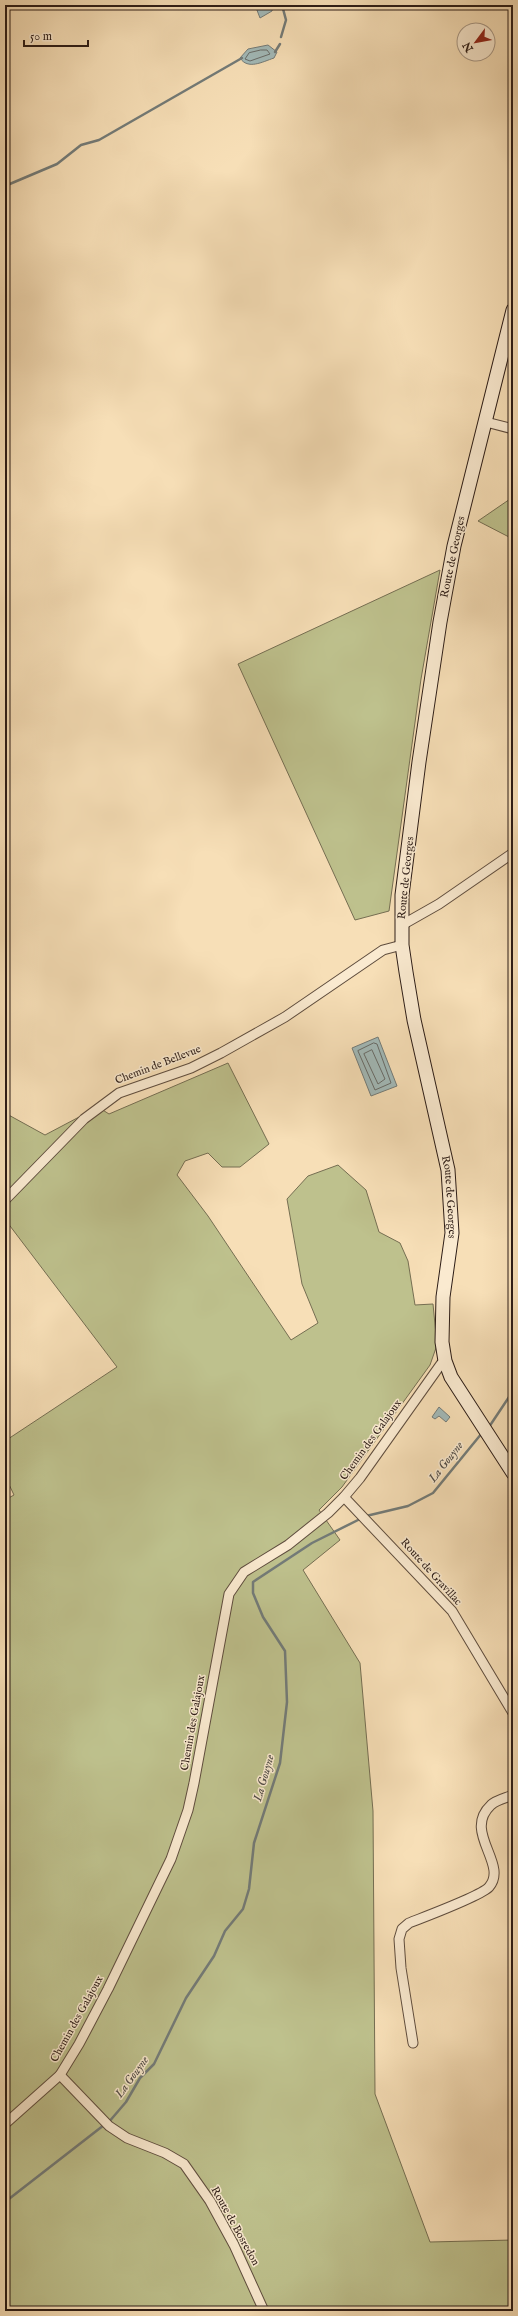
<svg xmlns="http://www.w3.org/2000/svg" width="518" height="2316" font-family="'IM FELL English',serif">
<style>
.green{fill:#bec18d;stroke:#756e52}
.water{fill:#a2bab9;stroke:#737b78}
.lines{fill:none;stroke-linecap:round;stroke-linejoin:round}
.shore{stroke:#676b68;stroke-width:1}
.stream{stroke:#737b78;stroke-width:2.5}
.street-casing{stroke:#5f4d3e;stroke-width:11}
.secondary-casing{stroke:#2c1c16;stroke-width:15}
.street{stroke:#faead0;stroke-width:9}
.secondary{stroke:#faead0;stroke-width:13}
.labels{text-anchor:middle;dominant-baseline:central;stroke-width:3;stroke-linejoin:round;paint-order:stroke}
.street-label{font-size:11px;fill:#2c1c16;stroke:#faead0}
.water-label{font-size:12px;font-style:italic;fill:#4f4b47;stroke:#faead0}
</style>
<rect width="100%" height="100%" fill="#f7dfb7"/>
<filter id="stains"><feTurbulence type="fractalNoise" baseFrequency=".005" numOctaves="4"/><feColorMatrix values="0 0 0 0 .2 0 0 0 0 .09 0 0 0 0 .02 0 0 0 .5 -.17"/></filter>
<radialGradient id="worn" r=".72"><stop offset=".6" stop-color="#630" stop-opacity="0"/><stop offset="1" stop-color="#630" stop-opacity=".3"/></radialGradient>
<g class="green">
<path d="M513 497V543L509 537 478 521Z"/>
<path d="M440 570 421 679 389 911 355 920 238 664Z"/>
<path d="M228 1063 269 1144 240 1167H222L208 1153 185 1161 177 1175 208 1216 291 1340 318 1323 302 1284 287 1199 308 1176 338 1165 366 1190 379 1232 400 1243 408 1261 415 1305 433 1304 437 1345 430 1365 342 1487 319 1510 340 1540 303 1570 360 1663 373 1811 375 2094 430 2242 513 2240V2311H5V1500L14 1495 5 1476V1441L117 1367 7 1222 5 1223V1113L45 1135 98 1107 109 1114Z"/>
</g>
<g class="water">
<path d="M255 5H273L272 11 260 18Z"/>
<path d="M268 45 277 52 274 58C262 62 248 70 240 58L248 49Z"/>
<path d="M378 1037 397 1086 371 1096 352 1048Z"/>
<path d="M439 1407 450 1417 446 1422 439 1416 435 1419 432 1417Z"/>
</g>
<g class="lines">
<g class="shore">
<path d="M261 50H267L270 54 250 61 245 59 249 53Z"/>
<path d="M374 1043 377 1044 391 1083 375 1090 358 1051Z"/>
<path d="M372 1050 385 1079 378 1084 364 1054Z"/>
</g>
<g class="stream">
<path d="M281 37 286 20 282 5"/>
<path d="M275 52 280 44"/>
<path d="M5 186 57 164 81 145 99 140 242 58"/>
<path d="M489 1427 513 1391"/>
<path d="M366 1516 408 1506 433 1493 482 1433"/>
<path d="M108 2123 126 2102 140 2078 154 2064 186 1998 214 1956 225 1931 243 1909 249 1889 254 1843 280 1763 287 1702 285 1651 263 1617 253 1593V1582L312 1543 362 1518"/>
<path d="M5 2202 104 2125"/>
</g>
<g class="street-casing">
<g id="street">
<path d="M486 422 513 429"/>
<path d="M402 925 439 904 513 853"/>
<path d="M5 1200 84 1119 119 1093 191 1068 221 1053 285 1017 383 950 402 945"/>
<path d="M344 1497 452 1611 513 1713"/>
<path d="M413 2043 401 1968 399 1939 402 1929 409 1923C424 1917 481 1896 489 1887 509 1864 462 1832 491 1805 496 1800 506 1798 513 1795"/>
<path d="M60 2075 109 2126 127 2138 165 2153 184 2164 210 2201 234 2245 264 2311"/>
<path d="M5 2124 60 2075 79 2044 108 1989 171 1859 188 1810 194 1783 229 1594 244 1572 288 1545 328 1513 344 1497 360 1478 441 1364 445 1361"/>
</g>
</g>
<g class="secondary-casing">
<g id="secondary">
<path id="s1" d="M513 310 454 546 440 622 419 762 402 895V945L406 972 414 1020 448 1170 452 1233 443 1297 442 1342 445 1361 451 1377 513 1473"/>
</g>
</g>
<use href="#street" class="street"/>
<use href="#secondary" class="secondary"/>
</g>
<g class="labels">
<g class="street-label">
<text transform="translate(453 557) rotate(-78)">Route de Georges</text>
<text transform="translate(406 878) rotate(-84)">Route de Georges</text>
<text transform="translate(158 1065) rotate(-21)">Chemin de Bellevue</text>
<text stroke="none"><textPath href="#s1" startOffset="903">Route de Georges</textPath></text>
<text transform="translate(371 1440) rotate(-54)">Chemin des Galajoux</text>
<text transform="translate(431 1572) rotate(48)">Route de Gravillac</text>
<text transform="translate(193 1723) rotate(-80)">Chemin des Galajoux</text>
<text transform="translate(77 2019) rotate(-61)">Chemin des Galajoux</text>
<text transform="translate(235 2226) rotate(61)">Route de Bosredon</text>
</g>
<g class="water-label">
<text transform="translate(446 1462) rotate(-52)">La Gouyne</text>
<text transform="translate(264 1778) rotate(-74)">La Gouyne</text>
<text transform="translate(132 2077) rotate(-54)">La Gouyne</text>
</g>
</g>
<rect width="518" height="2316" fill="none" stroke="#f7dfb7" stroke-width="20"/>
<rect x="6" y="6" width="506" height="2304" fill="none" stroke="#2c1c16" stroke-width="2"/>
<rect x="10" y="10" width="498" height="2296" fill="none" stroke="#2c1c16"/>
<g transform="translate(476 42) rotate(238)"><circle r="19" fill="#faead0" stroke="#a89886"/>
<path d="M0-3L7 15L0 10L-7 15Z" fill="#8f2418"/>
<text y="-6" font-size="11" font-weight="bold" text-anchor="middle" fill="#2c1c16">N</text>
</g>
<path d="M24 40v6h64v-6" fill="none" stroke="#2c1c16" stroke-width="2"/>
<text x="30" y="40" font-size="12" fill="#2c1c16" stroke="#faead0" stroke-width="3" paint-order="stroke">50 m</text>
<rect width="100%" height="100%" filter="url(#stains)"/>
<rect width="100%" height="100%" fill="url(#worn)"/>
</svg>
